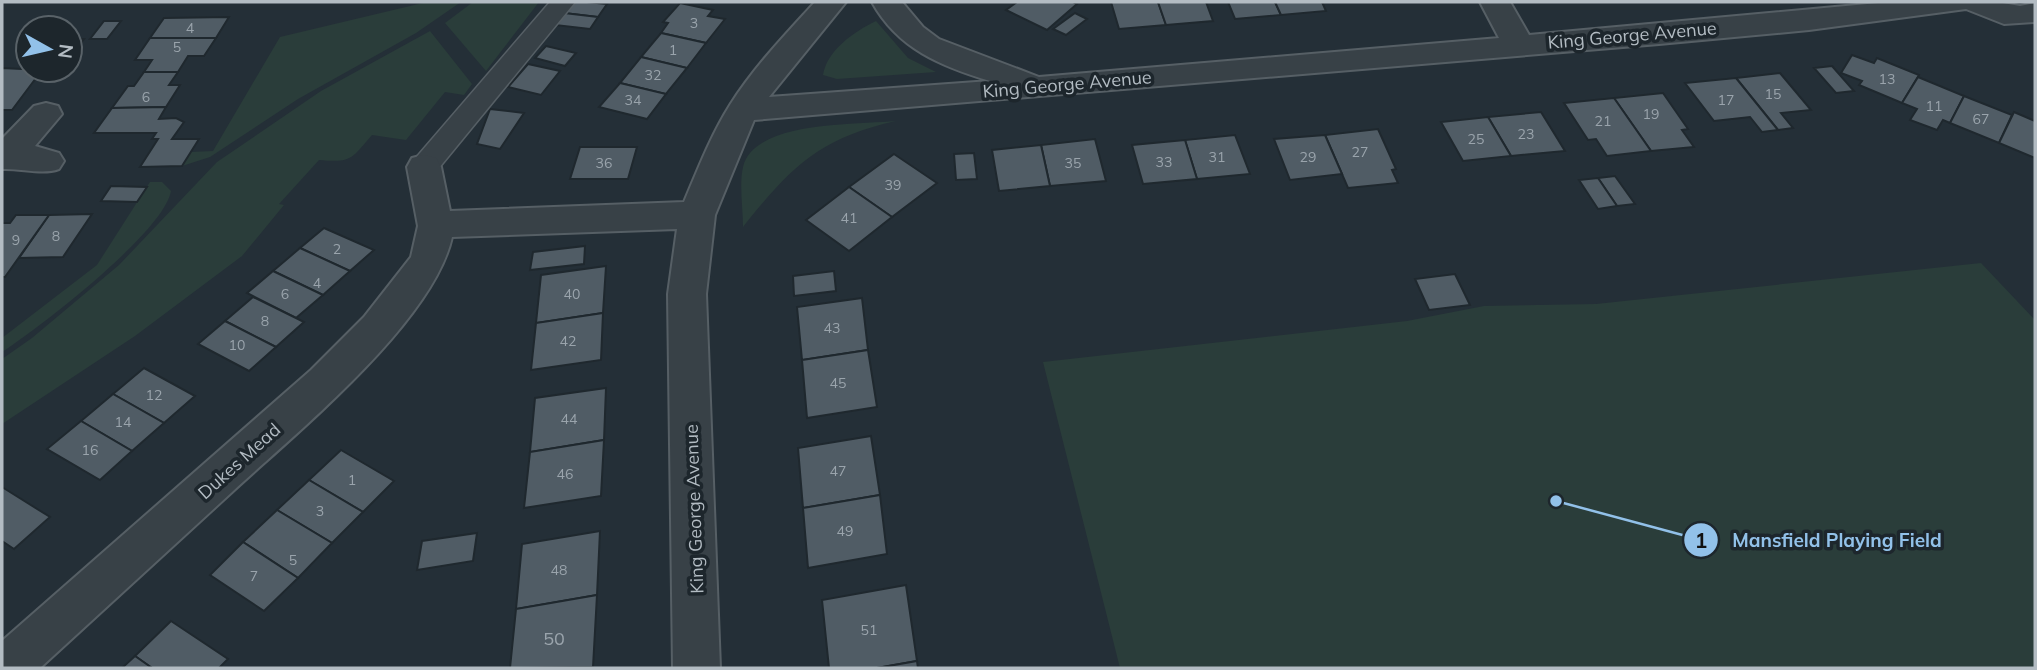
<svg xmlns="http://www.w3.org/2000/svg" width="2037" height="670" font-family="Mulish,sans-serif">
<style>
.green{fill:#2a3d3a}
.building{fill:#505c65;stroke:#1f282e;stroke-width:2}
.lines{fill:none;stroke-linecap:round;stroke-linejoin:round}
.lane-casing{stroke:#565f65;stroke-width:3}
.street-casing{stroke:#565f65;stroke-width:4}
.lane{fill:#384147;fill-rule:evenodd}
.street{fill:#384147;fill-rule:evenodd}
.labels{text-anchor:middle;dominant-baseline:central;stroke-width:7;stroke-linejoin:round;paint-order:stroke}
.number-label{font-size:14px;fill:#9aa4ac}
.street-label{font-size:18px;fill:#b3bcc3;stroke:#1d262c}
.near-number-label{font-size:18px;fill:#9aa4ac}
.leader{fill:none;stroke:#92c1e9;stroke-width:2.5}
.callout-dot{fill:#92c1e9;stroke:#1d262c;stroke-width:2.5}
.mark-label{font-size:21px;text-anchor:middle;font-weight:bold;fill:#111}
.callout-label{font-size:19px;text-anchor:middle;font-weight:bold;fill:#92c1e9;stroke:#1d262c;stroke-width:7;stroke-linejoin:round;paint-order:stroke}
</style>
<rect width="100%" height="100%" fill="#242f37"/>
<g class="green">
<path d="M427 2H461L416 33 298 99 210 157 182 166 191 152 213 151 280 37Z"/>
<path d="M473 2H539L486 71 445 23Z"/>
<path d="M876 21 908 58 936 72 837 79 823 75C827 50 855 31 876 21Z"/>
<path d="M430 31 472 84 464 95 445 92 406 140 372 135C351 159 352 163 319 160L279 204 284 205 242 256 135 336 2 424V359L32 338 119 265 217 162 321 91Z"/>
<path d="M896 121C819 138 790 168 743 227 743 208 739 185 743 167 754 120 858 125 896 121Z"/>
<path d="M150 182H162L171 191C164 232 39 328 2 352V338L97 265Z"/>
<path d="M1981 263 2035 320V668H1120L1043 362 1407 321 1484 306 1596 304Z"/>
</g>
<g class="building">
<path d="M572 2H587L607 4 598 17 564 13Z"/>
<path d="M1017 2H1073L1077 4 1047 30 1006 10Z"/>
<path d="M1111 2H1158L1166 25 1119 29Z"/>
<path d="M1158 2H1206L1213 21 1166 25Z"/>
<path d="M1228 2H1275L1281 15 1235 19Z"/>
<path d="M1275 2H1322L1326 11 1281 15Z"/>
<path d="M680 3 713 10 708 16 725 19 706 43 661 33 668 23 663 22Z"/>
<path d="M564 13 598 17 590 29 555 25Z"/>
<path d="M1075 13 1087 19 1066 35 1053 29Z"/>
<path d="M229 17 216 38H150L164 18Z"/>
<path d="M104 21H121L107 39H90Z"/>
<path d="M661 33 706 43 687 68 641 57Z"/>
<path d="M150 38H216L204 56H188L178 72H144L152 60H135Z"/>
<path d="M70 39H84L70 57Z"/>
<path d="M546 46 576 53 565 66 535 58Z"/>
<path d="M1852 55 1874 63 1877 58 1919 75 1902 103 1859 85 1862 81 1841 73Z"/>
<path d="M641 57 687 68 666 94 620 83Z"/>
<path d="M528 64 560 71 541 95 508 87Z"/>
<path d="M1832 66 1854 91 1836 93 1814 68Z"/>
<path d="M2 68 42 70 12 110H2Z"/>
<path d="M144 72H178L169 85H180L166 107 112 108 128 86H134Z"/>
<path d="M1780 73 1811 110 1781 113 1793 128 1778 130 1736 78Z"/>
<path d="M1918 77 1964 96 1950 123 1943 120 1937 130 1910 120 1917 109 1902 103Z"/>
<path d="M1736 78 1778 130 1762 132 1750 117 1714 121 1685 83Z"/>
<path d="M620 83 666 94 647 119 599 107Z"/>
<path d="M1663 93 1688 129 1682 130 1694 147 1651 151 1614 98Z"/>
<path d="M1964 96 2012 115 1999 143 1950 123Z"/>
<path d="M1614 98 1651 151 1607 156 1596 139 1588 140 1564 103Z"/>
<path d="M166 107 159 119 176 118 184 122 172 139H199L182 166 140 167 158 139H152L156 133H94L112 108Z"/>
<path d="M490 109 524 113 500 149 477 144Z"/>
<path d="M1541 112 1565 151 1511 156 1488 117Z"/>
<path d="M2014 112 2035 121V158L1999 143Z"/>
<path d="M1488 117 1511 156 1463 161 1441 122Z"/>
<path d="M1378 129 1396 169 1392 170 1398 183 1348 188 1325 135Z"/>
<path d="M1235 135 1250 174 1197 179 1185 140Z"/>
<path d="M1325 135 1342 174 1290 180 1274 139Z"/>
<path d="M1095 139 1106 181 1050 186 1041 145Z"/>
<path d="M1185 140 1197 179 1143 184 1132 145Z"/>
<path d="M1041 145 1050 186 999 191 992 150Z"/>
<path d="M580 147H637L628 179H570Z"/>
<path d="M974 153 977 179 956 180 954 154Z"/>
<path d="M894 154 937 183 892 217 849 187Z"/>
<path d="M1615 176 1635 204 1617 206 1598 178Z"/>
<path d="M1598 178 1617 206 1598 209 1579 180Z"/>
<path d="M111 186 147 187 137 202 101 201Z"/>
<path d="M849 187 892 217 849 251 806 220Z"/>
<path d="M92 214 63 257 19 258 49 215Z"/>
<path d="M16 215H49L5 277H2V223H10Z"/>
<path d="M324 228 374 250 350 271 300 248Z"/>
<path d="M585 246 584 264 530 270 533 252Z"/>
<path d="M300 248 350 271 323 295 273 271Z"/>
<path d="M606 266 603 313 536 323 541 275Z"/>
<path d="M273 271 323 295 296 318 247 293Z"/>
<path d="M834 271 836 291 794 296 793 276Z"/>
<path d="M1455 274 1470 305 1429 310 1415 279Z"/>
<path d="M253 297 296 318 304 322 276 347 225 321Z"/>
<path d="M862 298 868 350 802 360 797 307Z"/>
<path d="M603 313 601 360 531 370 536 323Z"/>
<path d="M225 321 276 347 249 371 198 344Z"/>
<path d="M868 350 877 407 807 418 802 360Z"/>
<path d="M144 368 195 396 164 423 113 394Z"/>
<path d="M606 388 604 440 530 452 535 398Z"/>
<path d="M113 394 164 423 132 451 81 421Z"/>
<path d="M81 421 132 451 100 480 47 449Z"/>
<path d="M871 436 880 495 803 508 798 448Z"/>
<path d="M604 440 601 496 524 508 530 452Z"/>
<path d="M341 450 394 481 363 512 309 480Z"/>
<path d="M309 480 363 512 332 543 277 510Z"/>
<path d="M2 487 50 517 14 549 2 541Z"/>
<path d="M880 495 887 554 808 568 803 508Z"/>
<path d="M277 510 332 543 298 578 243 542Z"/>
<path d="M600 531 597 595 516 609 522 544Z"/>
<path d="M477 533 473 561 417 570 422 541Z"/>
<path d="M243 542 298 578 264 611 210 575Z"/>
<path d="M906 585 917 661 877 668H829L822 600Z"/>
<path d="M597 595 593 667 510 668 516 609Z"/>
<path d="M171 621 228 659 219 668H152L135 656Z"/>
<path d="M135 656 152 668H122Z"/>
<path d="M917 661 918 668H877Z"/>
</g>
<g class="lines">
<g class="lane-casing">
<path id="lane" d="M550 2H575L434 174 424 177 414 174 410 167 414 160Z"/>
</g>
<g class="street-casing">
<g id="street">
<path d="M815 2H846L769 97 990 81C941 66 898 49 872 2H902L923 27 939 39 1039 77 1499 38 1480 2H1510L1529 35 1889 2H1997L2020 6 2035 3V22L2004 24 1966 9 1809 30 1659 44 754 120 715 215 706 294 720 668H673L668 294 677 229 452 237C433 322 297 432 232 492 168 551 104 609 40 668H2V641L311 370 364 317 411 257 418 226 407 167 412 158 424 155 436 158 441 167 450 211 684 202C698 169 711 135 730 105 754 67 785 35 815 2Z"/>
<path d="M46 103 58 106 62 114 35 146 59 153 64 161 59 169C42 175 21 168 2 169V139L34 106Z"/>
</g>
</g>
<use href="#lane" class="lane"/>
<use href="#street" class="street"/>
</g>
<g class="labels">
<g class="number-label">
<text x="694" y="23">3</text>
<text x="190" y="28">4</text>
<text x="177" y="47">5</text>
<text x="673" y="50">1</text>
<text x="653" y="75">32</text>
<text x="1887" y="79">13</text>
<text x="1773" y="94">15</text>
<text x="146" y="97">6</text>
<text x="633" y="100">34</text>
<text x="1726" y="100">17</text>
<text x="1934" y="106">11</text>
<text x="1651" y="114">19</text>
<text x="1981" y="119">67</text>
<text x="1603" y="121">21</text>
<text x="1526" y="134">23</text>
<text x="1476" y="139">25</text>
<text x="1360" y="152">27</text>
<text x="1217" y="157">31</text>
<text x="1308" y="157">29</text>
<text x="1164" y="162">33</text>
<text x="604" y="163">36</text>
<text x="1073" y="163">35</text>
<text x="893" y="185">39</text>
<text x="849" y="218">41</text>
<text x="56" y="236">8</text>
<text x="16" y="240">9</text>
<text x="337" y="249">2</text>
<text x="317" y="283">4</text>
<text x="285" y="294">6</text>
<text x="572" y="294">40</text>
<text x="265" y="321">8</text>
<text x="832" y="328">43</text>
<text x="568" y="341">42</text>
<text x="237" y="345">10</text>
<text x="838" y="383">45</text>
<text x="154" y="395">12</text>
<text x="569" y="419">44</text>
<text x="123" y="422">14</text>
<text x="90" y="450">16</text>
<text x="838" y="471">47</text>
<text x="565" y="474">46</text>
<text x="352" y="480">1</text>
<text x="320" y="511">3</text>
<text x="845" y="531">49</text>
<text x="293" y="560">5</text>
<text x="559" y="570">48</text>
<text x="254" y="576">7</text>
<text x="869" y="630">51</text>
</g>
<g class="street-label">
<text transform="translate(1632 35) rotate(-5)">King George Avenue</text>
<text transform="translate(1067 84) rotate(-5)">King George Avenue</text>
<text transform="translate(239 461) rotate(-42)">Dukes Mead</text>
<text transform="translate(694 509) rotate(-92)">King George Avenue</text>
</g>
<g class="near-number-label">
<text x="554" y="638">50</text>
</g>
</g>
<path class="leader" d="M1556 501L1701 540"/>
<g class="callout-dot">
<circle cx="1556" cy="501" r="7"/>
<circle cx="1701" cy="540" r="18"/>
</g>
<g class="mark-label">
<text x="1701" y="548">1</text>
</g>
<g class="callout-label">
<text x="1837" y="547">Mansfield Playing Field</text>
</g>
<rect width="2037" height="670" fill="none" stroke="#b3bcc3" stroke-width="7"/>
<g transform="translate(49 49) rotate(98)"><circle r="33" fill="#1d262c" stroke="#596268" stroke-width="2"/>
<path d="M0-5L12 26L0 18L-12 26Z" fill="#92c1e9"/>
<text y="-10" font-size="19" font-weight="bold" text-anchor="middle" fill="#b3bcc3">N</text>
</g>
</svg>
